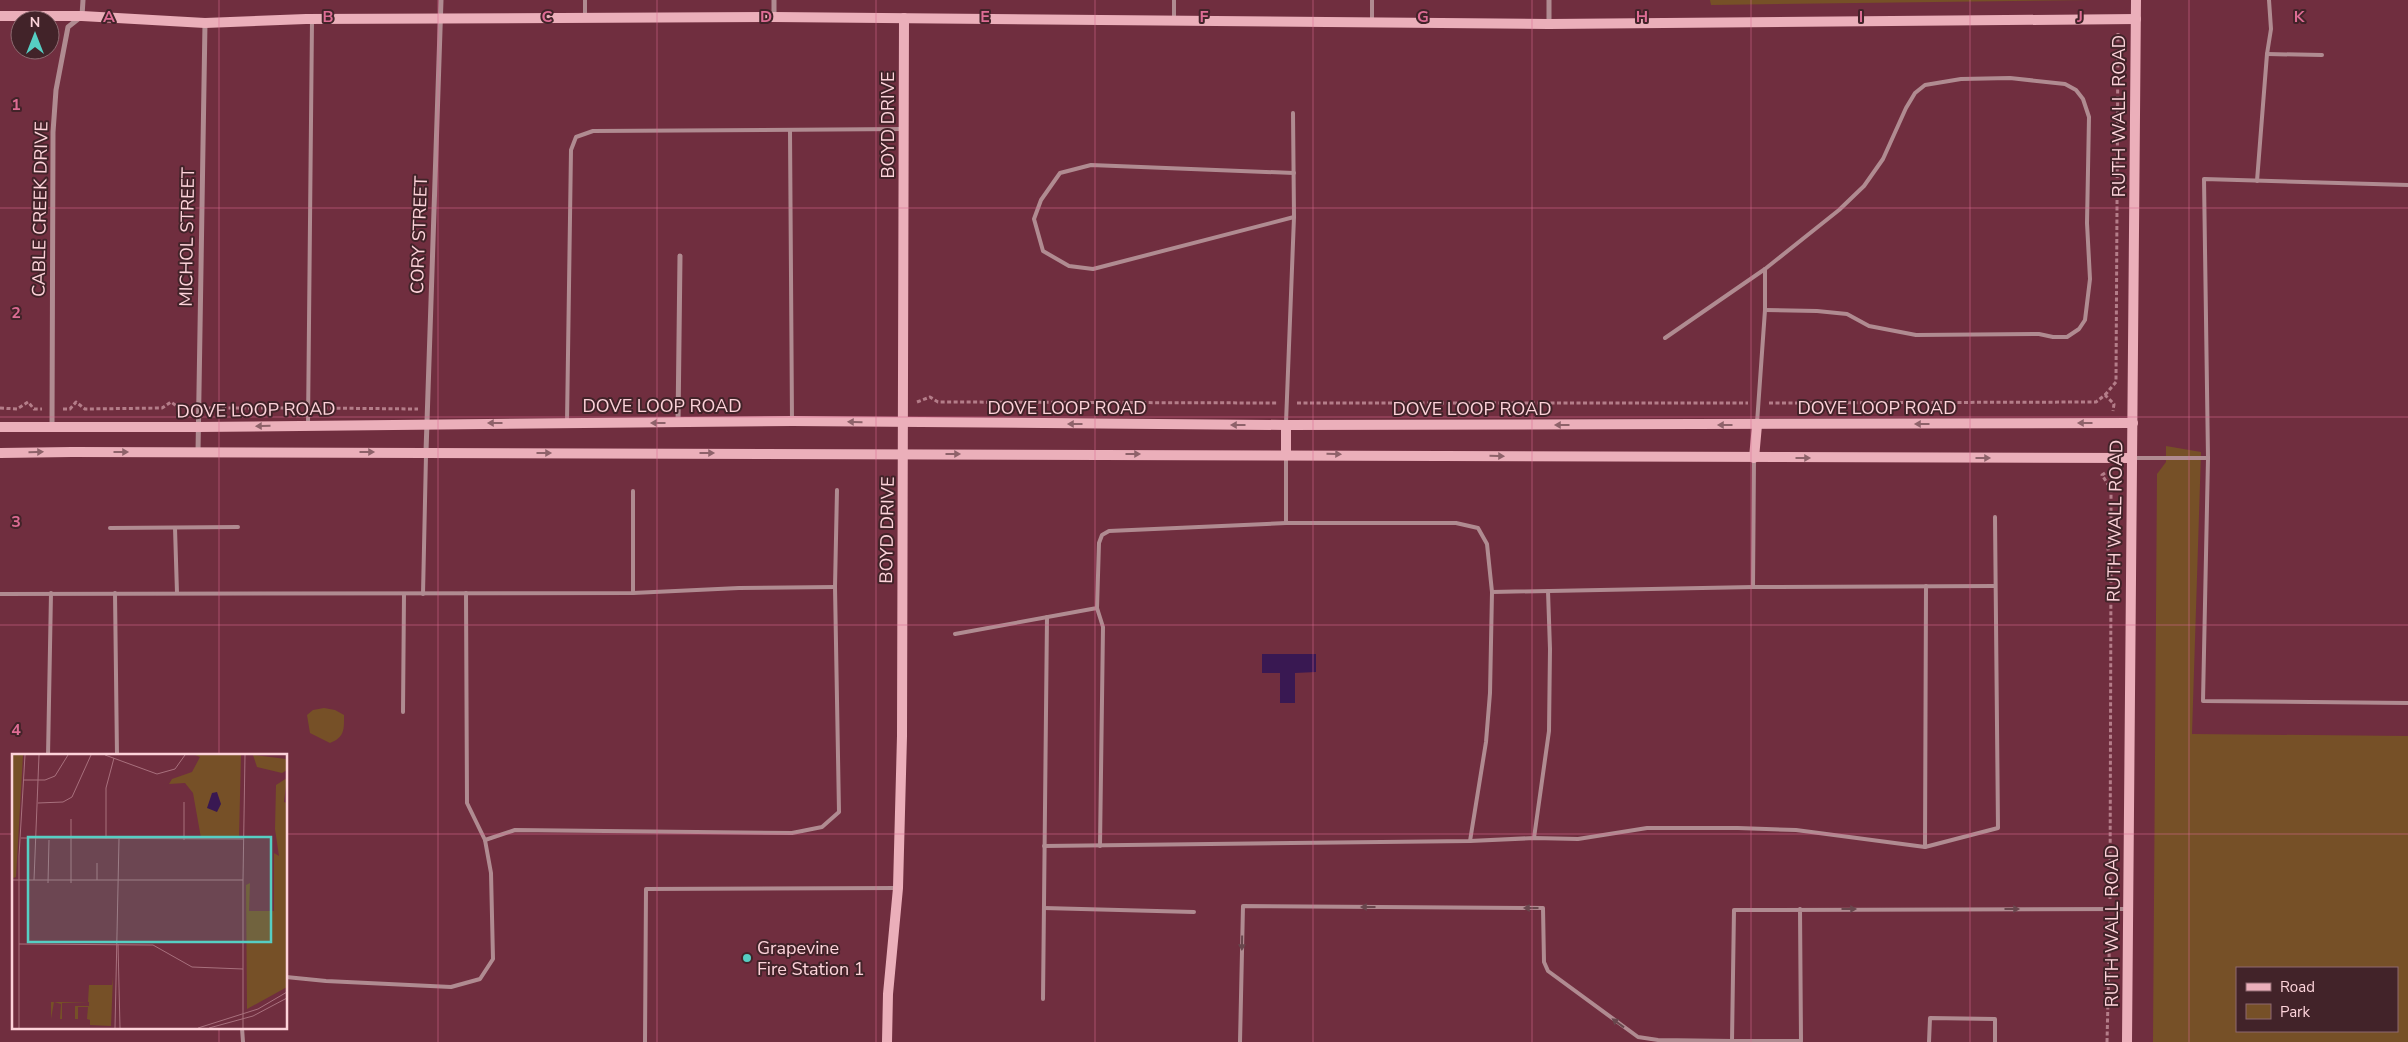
<svg xmlns="http://www.w3.org/2000/svg" width="2408" height="1042" font-family="'Nunito Sans',sans-serif">
<style>
.green{fill:#765027;fill-rule:evenodd}
.water{fill:#391852}
.lines{fill:none;stroke-linecap:round;stroke-linejoin:round}
.path{stroke:#b47d89;stroke-width:3;stroke-dasharray:4 2.5;stroke-linecap:butt}
.lane{stroke:#b08b91;stroke-width:4}
.street{stroke:#b08b91;stroke-width:5}
.secondary{stroke:#ebafba;stroke-width:10}
.oneway{fill:#8e626a}
.oneway2{fill:#68474d}
.grid{fill:none;stroke:#dd6c94;stroke-width:1;stroke-opacity:0.55}
.poi-dot{fill:#56cec3;stroke:#422329;stroke-width:2}
.labels{text-anchor:middle;dominant-baseline:central;stroke-width:4;stroke-linejoin:round;paint-order:stroke}
.street-label{font-size:18px;fill:#fdd3da;stroke:#422329}
.poi-label{font-size:18px;fill:#fdd3da;stroke:#422329;text-anchor:start}
.inset-road{fill:none;stroke:#a8707d;stroke-width:1}
.view{fill:#56cec3;fill-opacity:0.15;stroke:#56cec3;stroke-width:2.5}
.inset-edge{fill:none;stroke:#fdd3da;stroke-width:2.5}
.grid-label{font-size:16px;text-anchor:middle;font-weight:bold;fill:#dd6c94;stroke:#422329;stroke-width:4;stroke-linejoin:round;paint-order:stroke}
</style>
<rect width="100%" height="100%" fill="#702e3f"/>
<g class="green">
<path d="M1710 0H2092L1711 5Z"/>
<path d="M2166 446 2201 452 2192 734 2408 736V1042H2153L2157 474 2166 462ZM2237 968H2397V1031H2237Z"/>
<path d="M324 708 335 710 344 715C344 729 345 737 330 743L310 733 307 715 313 710Z"/>
</g>
<path class="water" d="M1262 654H1316V672L1295 673V703H1280V673H1262Z"/>
<g class="lines">
<g class="path">
<path d="M2105 395 2116 382 2118 33"/>
<path d="M917 402 930 397 938 402 1278 403"/>
<path d="M1297 403H1748"/>
<path d="M1769 403 2096 402 2105 395 2114 404 2113 411"/>
<path d="M0 408 17 409 28 402 34 409H42"/>
<path d="M209 408H298"/>
<path d="M317 408 418 409"/>
<path d="M63 409H70L76 402 85 409 162 408 171 402 178 407 188 408"/>
<path d="M2105 473 2102 475 2111 489V533L2108 549 2111 567 2110 899"/>
<path d="M2107 1042 2110 918"/>
</g>
<g class="lane">
<path d="M585 17V0"/>
<path d="M1174 19V0"/>
<path d="M1372 20V0"/>
<path d="M2267 54 2322 55"/>
<path d="M790 131 792 421"/>
<path d="M1294 173 1091 165 1060 173 1041 200 1034 219 1043 251 1069 266 1093 269 1294 217"/>
<path d="M2257 181 2267 54 2271 29 2269 0"/>
<path d="M2408 185 2204 179 2208 458 2203 701 2408 703"/>
<path d="M1665 338 1765 269 1839 210 1864 186 1883 159 1906 108 1915 93 1925 85 1961 79 2010 78 2065 84 2076 90 2083 99 2089 117 2087 223 2090 279 2085 320 2079 329 2067 337H2053L2039 334 1916 335 1869 326 1847 314 1817 311 1765 310"/>
<path d="M567 423 571 150 576 137 593 131 903 129"/>
<path d="M1286 423 1294 217 1293 113"/>
<path d="M1757 423 1765 310V269"/>
<path d="M308 425 312 20"/>
<path d="M1286 456V523"/>
<path d="M2134 458H2208"/>
<path d="M110 528 238 527"/>
<path d="M175 528 177 593"/>
<path d="M1753 587 1754 459"/>
<path d="M1492 592 1753 587 1995 586"/>
<path d="M115 593 117 756"/>
<path d="M633 593V491"/>
<path d="M0 594 633 593 739 588 835 587"/>
<path d="M423 594 426 455"/>
<path d="M1097 608 1103 627 1100 846"/>
<path d="M955 634 1097 608 1099 543 1102 535 1109 531 1286 523H1456L1478 528 1487 544 1492 592 1490 693 1486 742 1470 841"/>
<path d="M403 712 404 594"/>
<path d="M48 756 51 593"/>
<path d="M1534 838 1549 731 1550 649 1548 591"/>
<path d="M485 840 515 830 792 833 822 827 839 812 835 587 837 490"/>
<path d="M1044 846 1470 841 1534 838 1578 839 1647 828H1738L1796 830 1925 847 1998 828 1995 517"/>
<path d="M1925 847 1926 586"/>
<path d="M1044 908 1194 912"/>
<path d="M1800 909 1801 1041H1732L1734 910 2128 909"/>
<path d="M286 977 326 981 451 987 480 979 493 959 491 873 485 840 467 803 466 593"/>
<path d="M1043 999 1047 617"/>
<path d="M242 1028 243 1042"/>
<path d="M645 1042 646 889 898 888"/>
<path d="M1240 1042 1243 906 1543 908 1544 962 1548 971 1638 1037 1658 1040 1732 1041"/>
<path d="M1929 1042 1930 1018 1995 1019V1042"/>
</g>
<g class="street">
<path d="M1549 0V24"/>
<path d="M774 17V0"/>
<path d="M678 423 680 256"/>
<path d="M52 428 53 132 56 90 68 27 82 16 83 0"/>
<path d="M198 452 205 23"/>
<path d="M426 452 441 0"/>
</g>
<g class="secondary">
<path d="M0 16H82L205 23 306 19 774 17 1549 24 2136 19"/>
<path d="M0 427H198L792 421 1286 425 2133 423"/>
<path d="M0 453 72 452 2132 458"/>
<path d="M1286 454V425"/>
<path d="M1754 458 1757 425"/>
<path d="M887 1042 888 994 898 888 902 736 904 18"/>
<path d="M2127 1042 2136 0"/>
</g>
</g>
<defs><path id="oneway-solid" d="M-6-.8H1V-3.2L6.5 0L1 3.2V.8H-6Z" transform="scale(1.25)"/></defs>
<g class="oneway">
<use href="#oneway-solid" transform="translate(855 422) rotate(-179)"/>
<use href="#oneway-solid" transform="translate(495 423) rotate(180)"/>
<use href="#oneway-solid" transform="translate(658 423) rotate(180)"/>
<use href="#oneway-solid" transform="translate(2085 423) rotate(180)"/>
<use href="#oneway-solid" transform="translate(1075 424) rotate(-180)"/>
<use href="#oneway-solid" transform="translate(1922 424) rotate(180)"/>
<use href="#oneway-solid" transform="translate(1238 425) rotate(-180)"/>
<use href="#oneway-solid" transform="translate(1562 425) rotate(180)"/>
<use href="#oneway-solid" transform="translate(1725 425) rotate(180)"/>
<use href="#oneway-solid" transform="translate(263 426) rotate(179)"/>
<use href="#oneway-solid" transform="translate(36 452) rotate(-1)"/>
<use href="#oneway-solid" transform="translate(121 452)"/>
<use href="#oneway-solid" transform="translate(367 452)"/>
<use href="#oneway-solid" transform="translate(544 453)"/>
<use href="#oneway-solid" transform="translate(707 453)"/>
<use href="#oneway-solid" transform="translate(953 454)"/>
<use href="#oneway-solid" transform="translate(1133 454)"/>
<use href="#oneway-solid" transform="translate(1334 454) rotate(1)"/>
<use href="#oneway-solid" transform="translate(1497 456) rotate(1)"/>
<use href="#oneway-solid" transform="translate(1803 458)"/>
<use href="#oneway-solid" transform="translate(1983 458)"/>
</g>
<g class="oneway2">
<use href="#oneway-solid" transform="translate(1368 907) rotate(-180)"/>
<use href="#oneway-solid" transform="translate(1531 908) rotate(-180)"/>
<use href="#oneway-solid" transform="translate(1849 909)"/>
<use href="#oneway-solid" transform="translate(2012 909)"/>
<use href="#oneway-solid" transform="translate(1242 943) rotate(91)"/>
<use href="#oneway-solid" transform="translate(1618 1023) rotate(-144)"/>
</g>
<path class="grid" d="M219 0V756M438 0V1042M657 0V1042M876 0V1042M1095 0V1042M1313 0V1042M1532 0V1042M1751 0V1042M1970 0V1042M2189 0V1042M0 208H2408M0 417H2408M0 625H2408M0 834H14M286 834H2408M219 1028V1042"/>
<circle class="poi-dot" cx="747" cy="958" r="5"/>
<g class="labels">
<g class="street-label">
<text transform="translate(2119 116) rotate(-90)">RUTH WALL ROAD</text>
<text transform="translate(888 125) rotate(-90)">BOYD DRIVE</text>
<text transform="translate(40 209) rotate(-89)">CABLE CREEK DRIVE</text>
<text transform="translate(419 235) rotate(-88)">CORY STREET</text>
<text transform="translate(187 237) rotate(-89)">MICHOL STREET</text>
<text x="662" y="406">DOVE LOOP ROAD</text>
<text x="1067" y="408">DOVE LOOP ROAD</text>
<text x="1877" y="408">DOVE LOOP ROAD</text>
<text x="1472" y="409">DOVE LOOP ROAD</text>
<text transform="translate(256 410) rotate(-1)">DOVE LOOP ROAD</text>
<text transform="translate(2115 521) rotate(-89)">RUTH WALL ROAD</text>
<text transform="translate(887 530) rotate(-89)">BOYD DRIVE</text>
<text transform="translate(2112 926) rotate(-90)">RUTH WALL ROAD</text>
</g>
<g class="poi-label">
<text x="757" y="948">Grapevine<tspan x="757" dy="21">Fire Station 1</tspan></text>
</g>
</g>
<g transform="translate(12 754)">
<rect width="275" height="275" fill="#702e3f"/>
<path d="M0 1H11L4 123 1 124ZM183 1H229L227 83 189 84 181 39 173 29 157 30 160 25 180 18 188 3ZM241 1 274 5 275 16 270 19 245 13ZM275 24 272 48 275 49V233L235 255 234 131 238 129 237 157H262V99L267 102 263 75 264 31ZM101 223 99 272 78 271V266L75 265 76 253H66V265H63V252H77V248L50 249V265H48L49 250 42 248 39 265V248H29H76L77 231H100Z" fill="#765027"/>
<path d="M205 38 209 50 205 58 195 54 200 39Z" fill="#391852"/>
<path class="inset-road" d="M93 1 145 20 163 15 173 1M12 26H33L43 22 56 1M172 48V86M26 49 51 48 60 43 79 1M59 65V129M9 84 231 85M94 85V34L102 4M0 126H231V274M22 126 27 1M85 126V109M231 126 233 1M36 129 37 86M7 190 141 191 180 213 231 215M106 190 108 274M7 274V102L13 1M103 274 107 85M186 274 246 255 275 238M197 274 241 262 275 244"/>
<path class="view" d="M16 83H259V188H16Z"/>
<rect width="275" height="275" class="inset-edge"/>
</g>
<g class="grid-label">
<text x="109" y="22">A</text>
<text x="328" y="22">B</text>
<text x="547" y="22">C</text>
<text x="766" y="22">D</text>
<text x="985" y="22">E</text>
<text x="1204" y="22">F</text>
<text x="1423" y="22">G</text>
<text x="1642" y="22">H</text>
<text x="1861" y="22">I</text>
<text x="2080" y="22">J</text>
<text x="2299" y="22">K</text>
<text x="16" y="110">1</text>
<text x="16" y="318">2</text>
<text x="16" y="527">3</text>
<text x="16" y="735">4</text>
</g>
<rect x="2236" y="967" width="162" height="65" fill="#422329" stroke="#8d6970"/>
<rect x="2246" y="983" width="25" height="8" fill="#ebafba" stroke="#8d6970"/>
<text x="2280" y="992" font-size="15" fill="#fdd3da">Road</text>
<rect x="2246" y="1004" width="25" height="15" fill="#765027" stroke="#8d6970"/>
<text x="2280" y="1017" font-size="15" fill="#fdd3da">Park</text>
<g transform="translate(35 35)"><circle r="24" fill="#422329" stroke="#8d6970"/>
<path d="M0-4L9 19L0 12L-9 19Z" fill="#56cec3"/>
<text y="-8" font-size="14" font-weight="bold" text-anchor="middle" fill="#fdd3da">N</text>
</g>
</svg>
